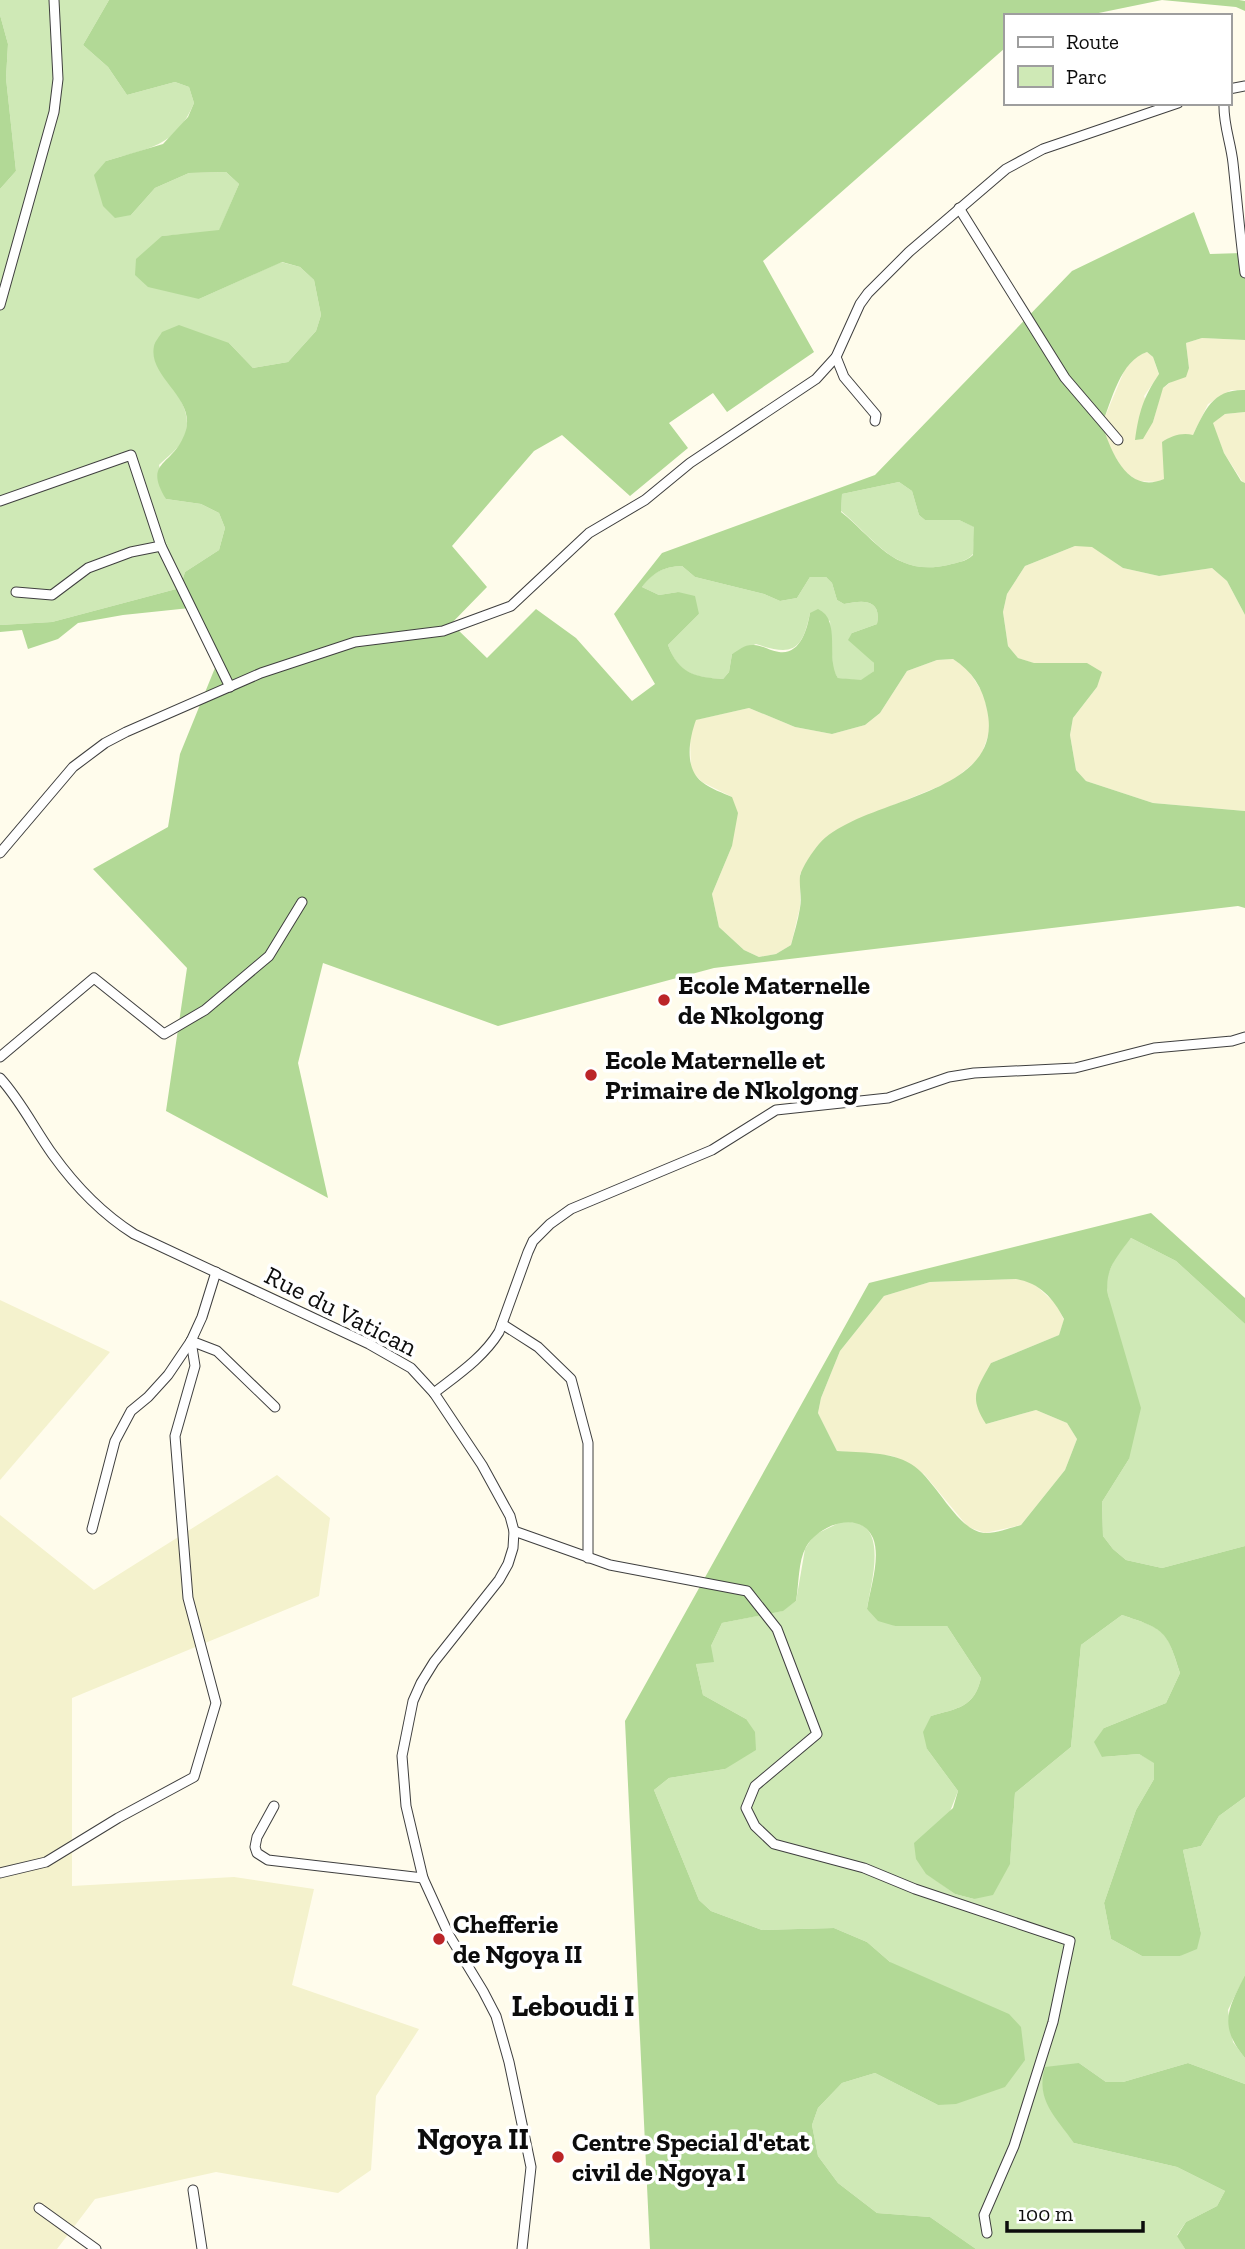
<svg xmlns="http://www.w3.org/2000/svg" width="1245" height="2249" font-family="'Zilla Slab',serif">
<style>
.farmland{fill:#f4f2cd}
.green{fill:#cfe9b6}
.forest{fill:#b2d996;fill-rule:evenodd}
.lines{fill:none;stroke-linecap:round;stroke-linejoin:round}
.minor-casing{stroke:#3f3f3f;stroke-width:11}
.minor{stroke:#fff;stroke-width:9}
.poi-dot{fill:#bb2528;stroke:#fff;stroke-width:2.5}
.labels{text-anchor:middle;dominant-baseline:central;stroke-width:7;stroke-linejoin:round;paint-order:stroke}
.poi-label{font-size:26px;font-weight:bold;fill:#0c0c0c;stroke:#fff;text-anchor:start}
.street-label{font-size:26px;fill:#0c0c0c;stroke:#fff}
.quarter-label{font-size:30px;font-weight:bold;fill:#0c0c0c;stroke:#fff}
</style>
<rect width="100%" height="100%" fill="#fffcec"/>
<g class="farmland">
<path d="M1202 338 1245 340V390H1231L1208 404 1193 435 1164 479 1157 482 1138 481 1124 471 1110 448 1102 424 1125 369 1138 355 1147 352 1153 357 1159 375 1144 396 1153 422 1162 389 1189 368 1186 343Z"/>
<path d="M1245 412V483L1242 481 1224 453 1212 423 1225 414Z"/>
<path d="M1075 546H1092L1123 568 1159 576 1212 568 1227 581 1245 615V811L1153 803 1086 781 1076 770 1070 735 1073 718 1097 687 1087 663H1033L1018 658 1008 646 1003 612 1007 594 1025 566Z"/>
<path d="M953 659 967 668 984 695 991 728 980 758 952 781 850 823 800 874V907L791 945 776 954 759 957 744 950 719 927 712 894 732 846V797L702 782 691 770 690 737 695 720 749 708 795 727 832 734 865 725 880 713 907 671 937 660Z"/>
<path d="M1016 1279 1032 1282 1056 1304 1064 1320 1059 1335 991 1363 986 1424 1036 1410 1067 1423 1077 1439 1065 1470 1021 1525 985 1533 968 1527 924 1474 893 1456 837 1451 818 1413 821 1398 840 1351 884 1296 930 1282Z"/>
<path d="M0 1300 110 1352 0 1480Z"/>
<path d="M277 1475 330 1518 319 1596 72 1698V1886L234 1877 314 1889 292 1985 419 2029 376 2096 371 2170 338 2193 216 2172 95 2199 57 2249H0V1515L94 1590Z"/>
</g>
<g class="green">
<path d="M0 0H109L83 45 108 67 127 95 175 82 189 87 194 103C175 148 148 148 106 161L131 215 155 188 189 173 226 172 239 184 219 231 162 236 199 299 281 262 300 267 314 280 321 315 316 331 288 362 253 368 229 343 157 363C171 386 197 412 183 440 178 449 167 457 159 465L166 499 201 504 219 513 225 528 219 550 185 572 180 588 52 622 0 625V189L16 171 6 78 8 44 0 15Z"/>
<path d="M899 482 912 491 919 515 925 520H959L975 527 973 554C966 562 958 562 948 565 895 577 876 540 841 511L842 494Z"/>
<path d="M682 566 695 577 764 594 780 601 797 598 810 577H826L832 583 837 600 844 604C862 600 882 598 877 624L852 633 874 663V671L861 681 838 678 833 670 830 621 810 613C802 652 792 656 756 644L732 654 729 672 723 679C694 677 679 675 668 645L699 614 678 592 659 595 642 587C653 572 663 567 682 566Z"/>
<path d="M1131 1238 1176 1261 1245 1324V1546L1162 1568 1126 1560 1113 1549 1103 1536 1102 1502 1129 1459 1106 1279 1115 1258Z"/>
<path d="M843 1521C848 1522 856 1522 860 1524 886 1536 870 1587 867 1609L895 1626H947L981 1678C974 1708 958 1708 931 1716L927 1749 958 1791 926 1873 955 1894 974 1899 1010 1863 1015 1793 1071 1747 1081 1645 1122 1615C1166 1630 1166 1628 1180 1673L1166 1703 1104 1728 1102 1757 1139 1754 1154 1762V1779L1136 1810 1104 1903 1111 1939 1142 1956H1180L1201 1933 1183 1850 1201 1846 1219 1816 1245 1797V1975L1228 2010 1233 2042 1245 2058V2084L1188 2063 1123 2082H1106L1079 2063 1074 2143 1177 2167 1225 2191 1217 2206 1186 2222 1177 2235 1185 2249H976L930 2217 877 2213 838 2183 818 2156 812 2125 818 2108 842 2083 875 2073 938 2105 890 1962 867 1942 834 1928 762 1930 711 1911 699 1900 654 1790 669 1778 725 1769 746 1719 703 1695 696 1664 711 1646 722 1623 782 1611 796 1601 805 1549 814 1535Z"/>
</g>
<g class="forest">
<path d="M109 0H1239L1245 1V11L1236 7 1162 0 1084 16H1005V48L763 261 814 352 727 412 713 393 669 423 688 448 630 496 562 435 534 451 452 546 487 587 445 630 456 628 487 658 536 609 576 638 632 701 655 684 614 614 662 553 875 475 1072 271 1194 212 1210 254 1242 253 1245 257V340L1202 338 1186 343 1189 368 1186 377 1169 383 1163 388 1153 422 1143 439 1135 440C1139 412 1143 398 1159 374L1153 357 1147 352C1120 361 1112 400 1102 424 1111 451 1127 495 1164 479L1162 442C1171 436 1182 432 1193 435 1205 410 1213 389 1245 390V412L1225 414 1213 423 1224 453 1241 481 1245 483V615L1227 581 1212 568 1159 576 1123 568 1092 547 1075 546 1025 566 1007 594 1003 612 1008 646 1018 658 1034 663H1087L1102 672 1097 687 1073 718 1070 735 1076 770 1086 781 1153 803 1245 811V908L1238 906 714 968 498 1026 323 963 298 1063 328 1198 166 1111 187 968 93 869 168 827 180 754 219 658 190 608 123 615 78 623 58 639 28 649 22 630 0 632V625L52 622 180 588 185 572 219 550 225 528 219 513 201 504 166 499C144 463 169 466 182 440 204 400 147 380 154 346 155 341 160 336 162 332L179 325 229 343 253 368 288 362 316 331 321 315 314 280 300 267 282 262 199 299 148 287 135 275 136 259 162 236 219 230 239 184 226 172 189 173 155 188 131 215 115 218 103 206 94 175 106 161 163 144 188 117 194 103 189 87 175 82 127 95 108 67 83 45ZM899 482 912 491 919 515 925 520H959L974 527 973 555C966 562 958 562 948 565 895 577 876 540 841 512L842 494ZM682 566 695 577 764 594 780 601 797 598 810 577H826L832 583 837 600 844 604C862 600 882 598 877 624L852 633 848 640 874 663V671L861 680 838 678C825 659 842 620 818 609L810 613C807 630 800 655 779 652 769 651 761 644 752 645 744 645 739 650 732 654L729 672 723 679C695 677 679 674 668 645L699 614 695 596 678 592 659 595 642 587C654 572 663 567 682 566ZM953 659C972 671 983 688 987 710 1007 798 862 796 819 844 813 851 802 867 800 876 799 887 802 898 800 908 798 921 794 933 791 945L776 954 759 957 744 950 719 927 712 894 732 846 738 813 732 797C723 793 711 789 702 782 684 768 689 739 696 720L749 708 795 727 832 734 865 725 880 713 907 671 937 660Z"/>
<path d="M0 15 8 44 6 78 16 171 0 189Z"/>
<path d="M1151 1213 1245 1298V1324L1176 1261 1131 1238C1116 1258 1104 1270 1108 1295L1141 1408 1129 1459 1102 1502 1103 1536 1113 1549 1126 1560 1162 1568 1245 1546V1797L1219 1816 1201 1846 1183 1850 1201 1933 1197 1949 1180 1956H1142L1111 1939 1104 1903 1136 1810 1154 1779V1763L1139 1754 1102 1757 1094 1742 1104 1728 1166 1703 1180 1673C1167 1630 1164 1629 1122 1615L1081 1645 1071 1747 1015 1793 1010 1864 993 1895 974 1899 955 1894 926 1874 916 1859 914 1843 953 1808 958 1791 927 1749 923 1732 931 1716C958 1708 974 1708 981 1678L947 1626H895L878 1621 867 1609C870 1589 881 1558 873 1538 860 1509 818 1525 806 1547 798 1561 799 1585 796 1601L783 1611 722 1623 711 1646 714 1662 696 1664 703 1695 746 1719 755 1732 756 1750 725 1769 669 1778 654 1790 699 1900 711 1911 762 1930 834 1928 867 1942 890 1962 1009 2014 1021 2027 1025 2060 1005 2087 956 2104 938 2105 875 2073 842 2083 818 2108 812 2125 818 2156 838 2183 877 2213 930 2217 976 2249H650L625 1721 869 1283ZM1016 1279C1040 1283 1053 1298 1064 1319L1059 1335 991 1363C977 1389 968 1396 986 1424L1036 1410 1067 1423 1077 1439 1065 1470 1021 1525C1010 1528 995 1534 984 1533 956 1530 936 1479 911 1464 890 1451 861 1453 837 1451L818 1413 821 1398 840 1351 884 1296 930 1282Z"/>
<path d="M1245 1975V2058C1218 2025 1228 2009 1245 1975Z"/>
<path d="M1079 2063 1106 2082H1123L1188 2063 1245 2084V2249H1185L1177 2236 1186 2222 1217 2206 1225 2191 1177 2167 1074 2143C1056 2117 1035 2100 1045 2067Z"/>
</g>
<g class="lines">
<g class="minor-casing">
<g id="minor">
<path d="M1229 89 1245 86"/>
<path d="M1224 103C1223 124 1231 143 1233 163 1237 200 1240 236 1245 273"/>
<path d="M959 208 1065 378 1118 440"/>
<path d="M0 305 54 112 58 79 54 0"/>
<path d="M836 357 844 377 876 415 875 421"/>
<path d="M0 501 131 455 161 546 230 687"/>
<path d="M16 592 52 595 88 568 131 552 161 546"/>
<path d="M0 853 73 767 105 743 126 732 261 673 355 642 443 631 511 606 589 533 645 500 690 463 816 379 836 357 860 304 868 293 909 252 1006 169 1043 149 1178 103"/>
<path d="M0 1057 94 978 164 1034 205 1010 269 956 302 902"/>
<path d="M0 1078C21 1101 35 1130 53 1155 76 1187 101 1213 134 1234L369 1344 411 1368 434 1393 482 1465 510 1516 514 1531 513 1548 508 1564 499 1580 434 1662 421 1683 413 1701 402 1756 406 1806 423 1878 449 1935 483 1991 496 2016 509 2062 531 2167 522 2249"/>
<path d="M502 1324 538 1347 571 1379 588 1443V1558"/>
<path d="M191 1341 217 1351 275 1407"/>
<path d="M434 1393C457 1375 483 1358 499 1332L528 1252 533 1241 550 1224 571 1209 712 1150 776 1110 888 1098 949 1077 974 1073 1075 1068 1154 1048 1232 1041 1245 1037"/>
<path d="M92 1529 115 1441 131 1411 148 1397 168 1375 191 1341 202 1317 216 1272"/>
<path d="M514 1531 610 1565 747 1591 777 1629 817 1734 755 1786 746 1808 755 1826 774 1844 864 1868 915 1889 1070 1941 1053 2022 1014 2146 984 2215 987 2233"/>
<path d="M274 1806 257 1837 255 1847 257 1853 268 1860 423 1878"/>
<path d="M0 1873 46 1862 118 1818 194 1777 216 1703 188 1598 175 1436 195 1366 191 1341"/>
<path d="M193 2190 202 2249"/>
<path d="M39 2208 96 2249"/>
</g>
</g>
<use href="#minor" class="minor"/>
</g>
<g class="poi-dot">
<circle cx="664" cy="1000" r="7"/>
<circle cx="591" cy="1075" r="7"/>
<circle cx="439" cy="1939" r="7"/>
<circle cx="558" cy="2157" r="7"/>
</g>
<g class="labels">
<g class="poi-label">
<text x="678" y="985">Ecole Maternelle<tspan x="678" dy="30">de Nkolgong</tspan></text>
<text x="605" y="1060">Ecole Maternelle et<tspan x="605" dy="30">Primaire de Nkolgong</tspan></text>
<text x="453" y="1924">Chefferie<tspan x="453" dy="30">de Ngoya II</tspan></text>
<text x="572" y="2142">Centre Special d'etat<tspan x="572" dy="30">civil de Ngoya I</tspan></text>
</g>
<g class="street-label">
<text transform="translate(341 1311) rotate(27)">Rue du Vatican</text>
</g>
<g class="quarter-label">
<text x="573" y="2006">Leboudi I</text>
<text x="473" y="2139">Ngoya II</text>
</g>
</g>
<rect x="1004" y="14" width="228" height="91" fill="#ffffff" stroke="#9e9e9e" stroke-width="2"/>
<rect x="1018" y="37" width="35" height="10" fill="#ffffff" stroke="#9e9e9e" stroke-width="2"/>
<text x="1066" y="49" font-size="21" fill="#0c0c0c">Route</text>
<rect x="1018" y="66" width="35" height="21" fill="#cfe9b6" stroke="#9e9e9e" stroke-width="2"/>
<text x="1066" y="84" font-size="21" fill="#0c0c0c">Parc</text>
<path d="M1007 2221v10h136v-10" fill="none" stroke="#0c0c0c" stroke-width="3.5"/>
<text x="1018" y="2221" font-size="21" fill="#0c0c0c" stroke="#ffffff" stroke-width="5" paint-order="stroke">100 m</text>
</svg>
